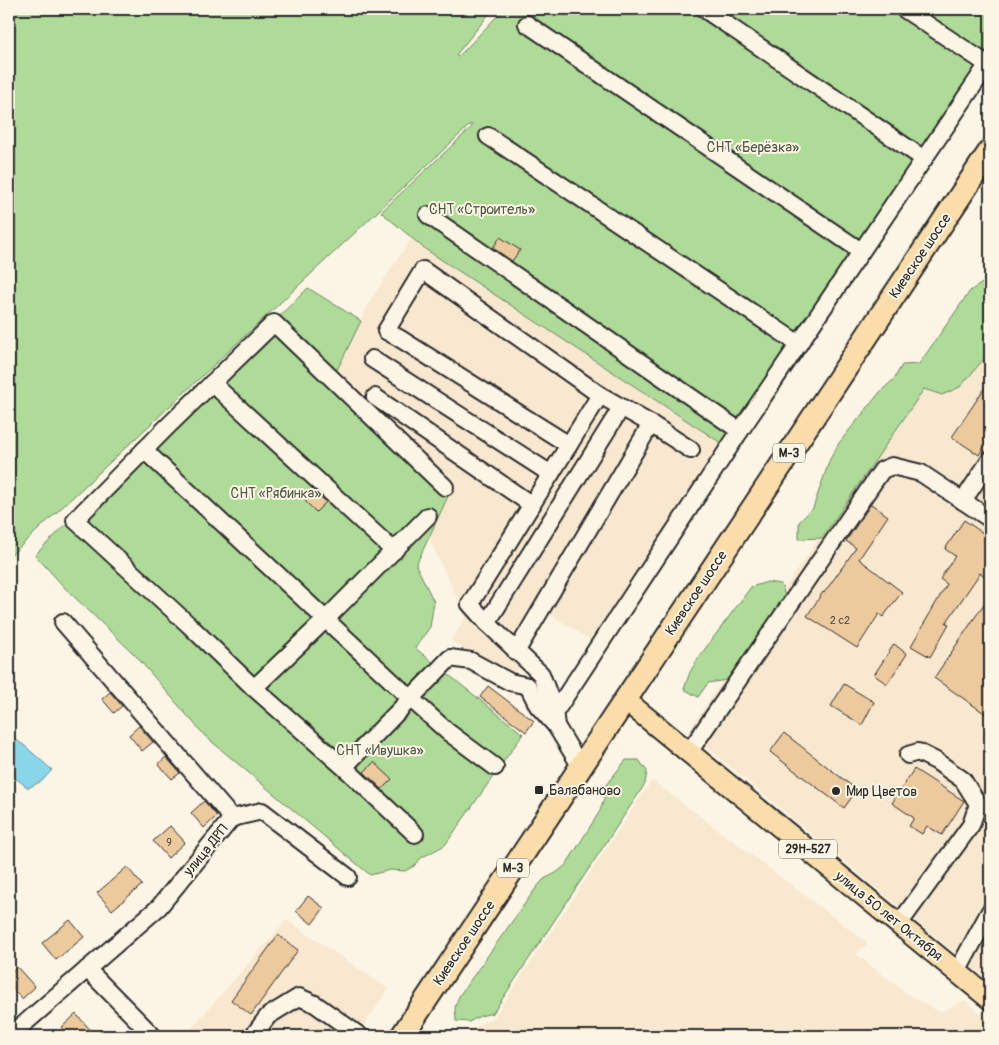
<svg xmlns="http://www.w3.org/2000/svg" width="999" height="1045" font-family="Pangolin,sans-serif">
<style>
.built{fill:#f8e8d0}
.green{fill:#afdb99;stroke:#6d8362}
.water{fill:#8ad6e9;stroke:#64929d}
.building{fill:#edca9e;stroke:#2b2b2b}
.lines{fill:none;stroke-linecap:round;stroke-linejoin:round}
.minor-casing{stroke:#2b2b2b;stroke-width:20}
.major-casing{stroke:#2b2b2b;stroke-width:24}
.highway-casing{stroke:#2b2b2b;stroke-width:26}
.minor{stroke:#fcf5e5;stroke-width:16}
.major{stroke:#fbddab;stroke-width:20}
.highway{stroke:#fbddab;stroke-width:22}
.poi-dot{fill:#2b2b2b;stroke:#fcf5e5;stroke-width:2}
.labels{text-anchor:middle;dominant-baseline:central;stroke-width:4;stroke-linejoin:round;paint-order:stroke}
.number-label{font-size:11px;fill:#5c5348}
.shield{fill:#fcf5e5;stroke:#6a6863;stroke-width:1}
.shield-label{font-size:12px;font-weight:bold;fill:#2b2b2b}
.park-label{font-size:14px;fill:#4c5746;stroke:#fcf5e5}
.street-label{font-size:14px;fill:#2b2b2b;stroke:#fcf5e5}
.poi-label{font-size:14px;fill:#2b2b2b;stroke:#fcf5e5;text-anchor:start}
</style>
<rect width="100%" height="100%" fill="#fcf5e5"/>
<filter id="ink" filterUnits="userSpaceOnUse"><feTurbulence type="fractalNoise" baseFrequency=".02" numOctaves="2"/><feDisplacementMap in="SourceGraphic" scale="10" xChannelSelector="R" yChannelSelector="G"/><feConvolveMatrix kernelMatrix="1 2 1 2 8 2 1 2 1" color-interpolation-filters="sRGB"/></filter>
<g filter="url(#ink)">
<g class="built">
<path d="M412 237 425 249 721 443 590 640 550 614 513 679 451 641 466 617 429 538 451 490 336 372 370 301Z"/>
<path d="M990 284V982L688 732Z"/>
<path d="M652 780 868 943 856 954 906 993 940 1012 965 1000 990 1021V1036H457L494 1017Z"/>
<path d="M287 920 389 989 356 1036H184Z"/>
</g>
<g class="green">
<path d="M9 9H493L456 55 458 57 504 9H990V45L721 443 425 249 381 212 472 127 471 124 9 557Z"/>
<path d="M985 281 990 284V352L960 387 942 395 924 389 822 538 799 539V522L813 508 830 459 839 443 880 392 894 379 902 365 919 364 970 291Z"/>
<path d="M308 288 361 321 336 372 451 490 416 565 434 602 430 627 415 648 523 734 445 845 421 858 414 866 405 871 390 870 370 875 205 736 135 655 65 588 35 555Z"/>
<path d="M767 582 781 584 785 596 727 680 708 683 698 697 684 689 690 672 699 657 751 587Z"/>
<path d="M626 760H639L647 771 645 784 493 1013 480 1016 469 1022 456 1021 455 1007 459 996 536 888 544 879 556 873 566 865 600 811 604 799 605 786Z"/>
</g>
<path class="water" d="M9 735 25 746 52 770 42 781 28 788 9 773Z"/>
<g class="building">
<path d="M500 237 520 250 512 261 493 248Z"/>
<path d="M990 380V437L979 455 952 437Z"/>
<path d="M314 491 326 502 316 512 305 501Z"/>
<path d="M871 504 888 516 859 559 902 592 883 617 879 614 857 648 807 616 823 592 824 593 856 548 846 541Z"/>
<path d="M964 520 990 538V579L980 573 946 623 949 624 930 657 911 646 947 584 940 579 955 556 945 549Z"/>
<path d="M990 595V717L934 678Z"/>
<path d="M894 644 907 654 887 684 874 675Z"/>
<path d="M844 684 874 702 862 725 831 706Z"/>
<path d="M488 686 534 721 526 732 480 697Z"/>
<path d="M110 692 122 706 114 713 102 699Z"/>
<path d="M139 726 153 742 142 751 129 735Z"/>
<path d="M784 733 857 790 844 808 770 752Z"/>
<path d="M166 757 180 773 172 779 158 764Z"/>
<path d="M374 762 392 779 382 789 364 772Z"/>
<path d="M914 769 964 801 942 835 927 826 922 834 909 826 914 818 892 803Z"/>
<path d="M204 801 217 816 204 828 191 813Z"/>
<path d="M170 826 185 842 168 858 153 841Z"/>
<path d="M127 867 142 885 112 910 97 893Z"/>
<path d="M308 896 324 908 312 924 296 911Z"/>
<path d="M70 920 84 937 56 960 42 943Z"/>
<path d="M278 935 298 950 251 1015 231 1000Z"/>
<path d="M17 967 35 987 22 999 9 984V974Z"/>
<path d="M76 1014 96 1036H70L62 1027Z"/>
</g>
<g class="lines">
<g class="minor-casing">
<g id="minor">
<path d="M704 9 924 159"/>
<path d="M904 9 990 66"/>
<path d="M527 24 861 251"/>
<path d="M488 136 799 344"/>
<path d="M428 215 740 431 990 61"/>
<path d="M372 359 551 474"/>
<path d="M212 383 394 551"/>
<path d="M375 397 532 505"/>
<path d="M569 445 399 338 386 331 423 270 600 395 651 424 691 450"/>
<path d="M144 450 410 698 448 732 495 767"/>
<path d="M963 501 990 460"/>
<path d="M63 622 232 818"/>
<path d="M487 623 470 604 600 395"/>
<path d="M516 652 651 424"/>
<path d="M254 688 325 620 428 516"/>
<path d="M554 709 559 706 740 431"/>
<path d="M689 752 882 470 892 466 921 473 990 519"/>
<path d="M581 767 556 726 554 709 541 674 487 623 621 408"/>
<path d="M347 770 254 688 189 625 75 520 167 427 274 323 445 487"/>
<path d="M232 818 262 811 348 877"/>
<path d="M415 834 347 770 348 763 450 658 471 661 510 682 528 686 538 706 556 726"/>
<path d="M899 924 971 825 978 804 963 780 936 761 918 752 908 755"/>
<path d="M87 969 153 1036"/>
<path d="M957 972 990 911"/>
<path d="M10 1036 159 907 232 818"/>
<path d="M253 1036 268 1016 299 997 315 1004 360 1036"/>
</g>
</g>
<g class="major-casing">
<path id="major" d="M625 700 990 999"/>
</g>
<g class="highway-casing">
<path id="highway" d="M402 1036 990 151"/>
</g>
<use href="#minor" class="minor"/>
<use href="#major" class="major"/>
<use href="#highway" class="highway"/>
</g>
</g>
<g class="poi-dot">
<rect x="534" y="785" width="10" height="10" rx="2.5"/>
<circle cx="836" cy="791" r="5"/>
</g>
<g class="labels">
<g class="number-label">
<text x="840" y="620">2 с2</text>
<text x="169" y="842">9</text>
</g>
<g class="shield">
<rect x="773" y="443.5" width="32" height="19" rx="4"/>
<rect x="779" y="839.5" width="58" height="19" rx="4"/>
<rect x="497" y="858.5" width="32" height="19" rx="4"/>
</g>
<g class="shield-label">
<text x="789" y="453">М-3</text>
<text x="808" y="849">29Н-527</text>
<text x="513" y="868">М-3</text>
</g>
<g class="park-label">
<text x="753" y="147">СНТ «Берёзка»</text>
<text x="482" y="209">СНТ «Строитель»</text>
<text x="276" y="493">СНТ «Рябинка»</text>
<text x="380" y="750">СНТ «Ивушка»</text>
</g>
<g class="street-label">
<text transform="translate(920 256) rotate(-56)">Киевское шоссе</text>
<text transform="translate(696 593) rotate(-56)">Киевское шоссе</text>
<text transform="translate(206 850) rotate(-51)">улица ДРП</text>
<text transform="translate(889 916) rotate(39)">улица 50 лет Октября</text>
<text transform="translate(464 943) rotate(-56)">Киевское шоссе</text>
</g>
<g class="poi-label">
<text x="549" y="790">Балабаново</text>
<text x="846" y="791">Мир Цветов</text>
</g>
</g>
<rect width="999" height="1045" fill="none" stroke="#fcf5e5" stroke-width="30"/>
<rect x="15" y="15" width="969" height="1015" fill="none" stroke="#2b2b2b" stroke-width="2" filter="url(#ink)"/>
</svg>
